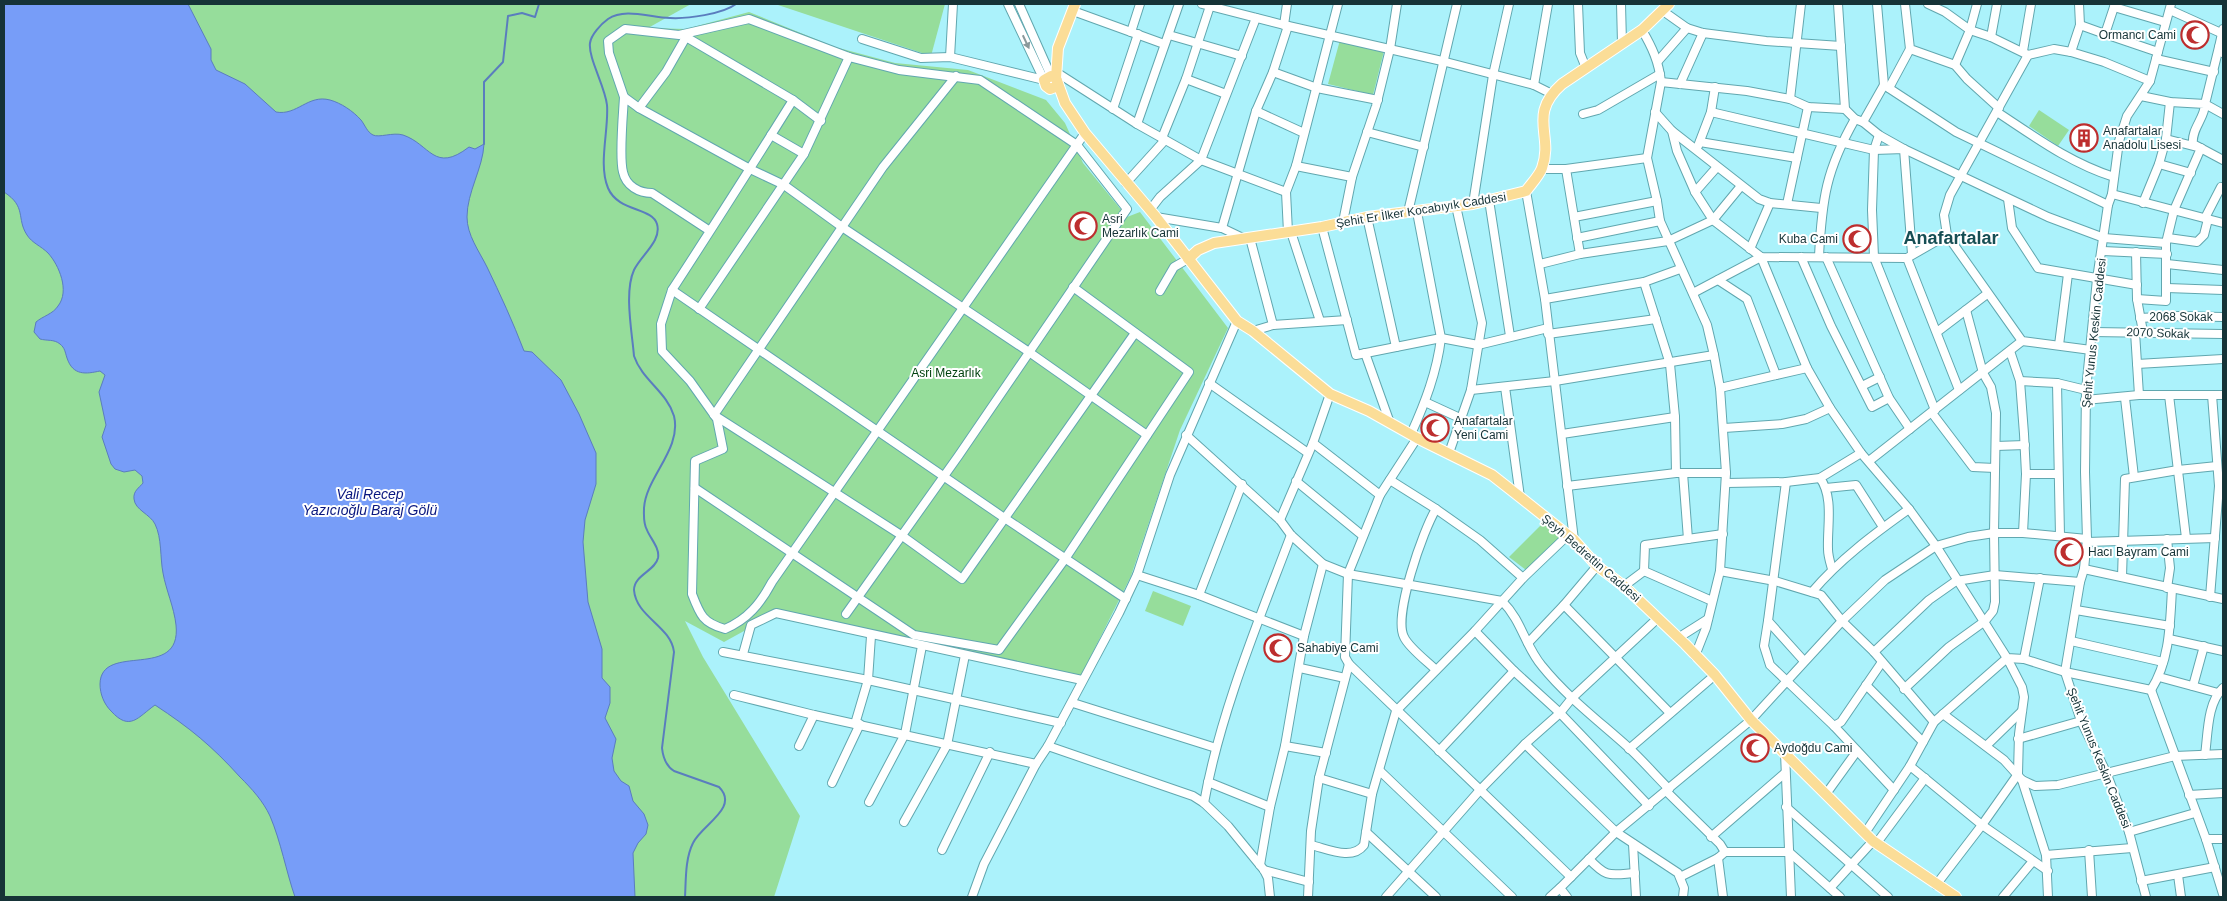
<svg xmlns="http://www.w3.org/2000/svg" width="2227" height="901" font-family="Arial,sans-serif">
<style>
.green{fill:#96dd9b}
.water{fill:#779df8;stroke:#5a7dbe}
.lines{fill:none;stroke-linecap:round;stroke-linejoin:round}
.stream{stroke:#5a7dbe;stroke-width:2}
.minor-casing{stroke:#61a7af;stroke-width:10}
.major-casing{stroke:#fff;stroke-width:12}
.minor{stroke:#fff;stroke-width:8}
.major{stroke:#fbdd97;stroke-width:10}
.oneway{fill:#8a999b}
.labels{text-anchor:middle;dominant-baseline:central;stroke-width:4;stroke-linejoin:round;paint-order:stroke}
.poi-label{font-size:12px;fill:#163337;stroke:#fff;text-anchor:start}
.street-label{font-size:12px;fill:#163337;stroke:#fff}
.park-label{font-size:12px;fill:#00410e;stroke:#fff}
.water-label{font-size:14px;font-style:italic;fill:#08167f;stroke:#fff}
.district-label{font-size:18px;font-weight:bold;fill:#164e54;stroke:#fff}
</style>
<rect width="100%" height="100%" fill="#abf2fb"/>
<g class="green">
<path d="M4 4H691L648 28 686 29 749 12 835 47 895 63 968 70 1046 100 1065 123 1083 163 1127 217 1140 212 1228 328 1180 430 1131 576 1079 680 775 614 724 642 685 621 703 657 800 816 774 897H4Z"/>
<path d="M775 4H945L931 56Z"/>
<path d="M1340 40 1384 51 1373 95 1328 84Z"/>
<path d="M2039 110 2069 130 2058 146 2029 126Z"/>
<path d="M1543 523 1562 540 1530 573 1509 557Z"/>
<path d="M1153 591 1191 606 1183 626 1145 611Z"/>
</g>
<path class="water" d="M4 4H188L211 49V60L216 70 245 84 276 112C297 116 308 94 330 100 341 103 353 111 361 120 365 125 367 132 373 135 379 138 393 132 403 135 430 144 434 174 469 147L475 149 484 144C483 168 467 192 467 217 467 235 479 251 487 267 500 294 513 322 524 351L532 352 561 380 579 414 596 453V484L585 520 583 542 588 602 602 649V678L610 687V703L605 718 616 739 612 758 614 771 621 781 629 786 633 801 644 814 648 825 646 834 638 843 633 853 635 897H295C286 871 281 842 270 816 263 801 252 789 240 777 212 746 190 728 155 705 138 717 130 732 111 711 104 704 100 694 100 684 101 641 182 682 176 625 174 607 166 590 163 573 160 558 162 538 155 524 150 514 135 510 134 499 133 491 139 488 143 483L142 476 135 470 124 472 115 469 111 464 102 437 106 425 99 392 105 375 100 371C86 374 73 376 67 358 65 352 65 348 60 344 54 339 47 341 40 339L34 332 36 322C43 316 53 314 58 306 70 291 59 265 48 253 41 246 32 243 27 235 16 218 27 207 4 192Z"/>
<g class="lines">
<g class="stream">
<path d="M484 144V82L503 62 508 16 522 13 535 17 539 4"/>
<path d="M685 897C686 880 685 859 693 843 701 825 740 808 719 787L674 771C666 766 663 757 662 748L674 652C671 626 636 617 634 590 634 575 655 571 658 558 660 548 650 538 647 530 643 523 644 515 644 508 646 477 682 449 674 416 667 392 642 380 634 356 632 332 624 292 634 270 641 255 662 241 657 224 652 207 618 212 608 188 598 164 609 130 607 105 605 86 588 58 590 43 591 35 601 24 608 19 625 7 651 18 670 18 687 19 723 14 736 4"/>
</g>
<g class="minor-casing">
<g id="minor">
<path d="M1008 4 1044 80"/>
<path d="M1019 4 1051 76"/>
<path d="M1202 4 1284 25 1442 61 1534 85 1552 94"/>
<path d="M1578 4 1580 53 1586 68"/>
<path d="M1621 4 1622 43"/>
<path d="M1838 4 1845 109"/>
<path d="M1877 4 1884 85 1956 132 2108 205"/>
<path d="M1905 4 1910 49 1955 65 1967 79 1999 108"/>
<path d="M1928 4 1945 12 1970 30 1991 37 2028 55 2054 49 2071 52 2104 62 2150 81"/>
<path d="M2115 4 2105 34 2158 52"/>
<path d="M2114 7 2165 22"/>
<path d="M2170 10 2221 33"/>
<path d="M1073 11 1164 44"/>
<path d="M1663 11 1687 28 1703 33 1766 41 1841 46"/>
<path d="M1284 25 1287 4"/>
<path d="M2080 25 2105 34"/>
<path d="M2223 29 2219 47 2223 53"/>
<path d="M1642 30C1652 47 1659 62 1661 82L1647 158 1657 201 1660 221 1707 325 1714 355 1720 388 1726 473 1720 571 1706 628 1695 656"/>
<path d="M1131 32 1140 4"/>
<path d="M1169 35 1242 56"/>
<path d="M1991 37 1997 4"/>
<path d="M862 39 921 58 950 57 1044 80"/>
<path d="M2219 47 2205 104 2223 114"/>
<path d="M2023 51 2031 4"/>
<path d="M2071 52 2080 25 2079 4"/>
<path d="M2028 55 1950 195 1944 215 1947 235 2022 341 2091 350"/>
<path d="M950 57 953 4"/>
<path d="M2156 59 2214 72"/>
<path d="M1658 61 1687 28"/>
<path d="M1955 65 1970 30 1977 4"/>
<path d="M1056 72 1137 124 1201 160 1286 192"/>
<path d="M1273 72 1317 88 1378 100"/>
<path d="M956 76 883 167 714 415 901 535 962 579 1135 333"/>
<path d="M1186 79 1226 94"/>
<path d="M1661 82 1747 91 1790 99 1808 107 1845 109 1855 119 1863 122 1879 135 1904 149 2048 217 2104 238 2166 243"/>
<path d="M1680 84 1703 33"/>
<path d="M1534 85 1548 4"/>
<path d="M1889 88 1910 49"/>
<path d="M2141 96 2170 102 2205 104C2205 118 2191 129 2193 144L2223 160"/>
<path d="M624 97 609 53 608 41 625 29 679 35 749 19 849 57 899 70 980 80 1077 145 1127 209 959 455 846 614"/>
<path d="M1790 99 1801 4"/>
<path d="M793 100 821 121"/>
<path d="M639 108 750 169 784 185 842 227 1029 352 1147 435"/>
<path d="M1113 109 1138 34"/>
<path d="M1256 111 1304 133"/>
<path d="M1655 112 1672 131 1677 151 1695 192 1713 220 1761 257 1907 258 1947 235"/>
<path d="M1711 112 1874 150 1904 149 1912 254"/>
<path d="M1997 112C2035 137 2070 163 2114 177"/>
<path d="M1583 114 1598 110 1660 74"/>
<path d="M1863 122 1884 85"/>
<path d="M1137 124 1179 4"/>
<path d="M1672 131 1759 199 1770 203 1821 208"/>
<path d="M1367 132 1424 147"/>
<path d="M771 135 804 154"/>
<path d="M1879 135 1874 150 1872 210 1874 257 1935 410"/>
<path d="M1162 138 1186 79 1210 6"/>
<path d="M1700 142 1797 158"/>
<path d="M1698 146 1711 112 1715 87"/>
<path d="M2159 164 2191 173"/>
<path d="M1296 166 1352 177"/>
<path d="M1542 169H1566L1647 158"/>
<path d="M1566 169 1580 254"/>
<path d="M1126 183 1165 140"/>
<path d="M1526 191 1545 299 1574 540"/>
<path d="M1695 192 1717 167"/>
<path d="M2112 194 2223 223"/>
<path d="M2008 199 2012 228 2038 268 2137 285"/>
<path d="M1489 200 1510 336"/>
<path d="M2143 203 2159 164 2166 139 2170 102"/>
<path d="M1473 204 1493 75 1509 4"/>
<path d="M1787 204 1808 107"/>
<path d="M1150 210 1160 197 1201 160 1256 18"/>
<path d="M1408 212 1457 4"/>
<path d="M1156 217 1222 228 1245 239"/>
<path d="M1367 217 1396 347"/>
<path d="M1574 217 1657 201"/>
<path d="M2205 218 2221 187 2223 188"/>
<path d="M1343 222 1352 177 1376 106 1390 49 1397 4"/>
<path d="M1322 227 1356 355 1441 338 1478 345 1548 328"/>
<path d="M1222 228 1256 111 1273 72 1288 26"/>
<path d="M710 231 652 193C639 193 626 186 623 172 619 157 623 115 624 97L639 108 666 72 686 37 793 100C753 164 713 227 672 290L1000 515 1126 599"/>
<path d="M1288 232 1286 192 1296 166 1338 4"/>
<path d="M1291 232 1320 321"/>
<path d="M1250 238 1273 325"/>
<path d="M1577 238 1660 221"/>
<path d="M2168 238 2197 242 2204 235 2208 219"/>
<path d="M1750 249 1770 203"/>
<path d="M2103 251 2167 254"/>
<path d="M2136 252 2137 299 2143 332"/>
<path d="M1819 256C1822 199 1826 170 1855 119"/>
<path d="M1801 257 1831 326 1872 407 1889 398"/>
<path d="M1826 257 1889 398 1910 429"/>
<path d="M1907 258 1959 390"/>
<path d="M1540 264 1580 254 1668 241 1713 220 1741 186"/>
<path d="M2167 264 2223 270"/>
<path d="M1718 280 1747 299 1776 375"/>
<path d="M1644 282 1670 364 1675 417 1676 473"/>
<path d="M2167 288 2223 290"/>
<path d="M672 290 661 324 662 351 690 381 717 419 723 449 695 461 692 594C700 615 703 623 725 629 748 619 760 604 772 582L1085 133"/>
<path d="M1160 291 1174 267 1188 259"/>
<path d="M1693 293 1761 257 1807 368 1830 408 1861 453 1909 509 1936 546 2007 658 2024 659 2065 672 2151 690"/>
<path d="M1545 299 1644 282 1680 269"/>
<path d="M2137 299 2166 301V243L2174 210 2201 148 2166 139"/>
<path d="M699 309 804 154 849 57"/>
<path d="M2140 318 2178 316 2223 317"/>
<path d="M1237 321 1170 475 1137 575 1119 613 1048 746 1193 796 1204 803 1228 826 1264 870 1268 878 1270 897"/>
<path d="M1253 331 1273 325 1347 320"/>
<path d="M1937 332 1987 294"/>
<path d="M2093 332 2223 334"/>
<path d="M2135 332 2139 395"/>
<path d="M1548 334 1656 319"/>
<path d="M2059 345 2068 274"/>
<path d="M2010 351 2020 381 2024 434 2026 474 2023 533"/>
<path d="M1365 353 1390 423"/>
<path d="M2137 364 2223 359"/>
<path d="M2020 381 2057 383 2086 390"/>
<path d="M1209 383 1308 453"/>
<path d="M2057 383 2060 536"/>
<path d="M1862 386 1880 377"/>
<path d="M1505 387 1520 497"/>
<path d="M1720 388 1807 368"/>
<path d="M1471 390 1555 381 1714 355"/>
<path d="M2169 395 2186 538"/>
<path d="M2125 398 2134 477"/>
<path d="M2085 400 2139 395H2223"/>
<path d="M1425 402 1462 419"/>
<path d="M1932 413 1973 467 1995 468"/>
<path d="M1724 428 1782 424 1806 419 1830 408"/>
<path d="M1411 434C1425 403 1437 372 1441 338L1417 212"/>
<path d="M1562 434 1675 417"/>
<path d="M1186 435 1280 520 1291 535 1323 564 1348 574 1502 601C1522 621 1525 646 1542 666 1567 697 1599 721 1629 748 1643 761 1656 776 1669 789"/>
<path d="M1417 438 1380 495 1348 574 1345 657 1349 664 1571 877"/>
<path d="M1313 443 1380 495"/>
<path d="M1996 446 2025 445"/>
<path d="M1449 453 1471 390 1482 323 1456 206"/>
<path d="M1869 461 2022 341"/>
<path d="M1683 473 1688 539"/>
<path d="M2026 474H2058"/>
<path d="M1820 478C1834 497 1827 527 1828 549 1828 556 1830 562 1832 569"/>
<path d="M1390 480 1436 509 1480 540 1523 578"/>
<path d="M1296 481 1363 536"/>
<path d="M1786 482 1768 621 1804 661"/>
<path d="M1727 483 1786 482 1820 478 1861 453"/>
<path d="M1567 486 1676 473H1726"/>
<path d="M695 488 914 635 999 650 1065 559 1189 372 1073 287"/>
<path d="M1826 488 1856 485 1883 527"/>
<path d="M1436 509C1423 530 1393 616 1404 637 1409 648 1428 662 1436 670"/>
<path d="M1280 520 1313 443 1330 394"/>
<path d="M2087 542 2215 538"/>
<path d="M2084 569 2223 599"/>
<path d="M1720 571 1775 581 1821 595 1842 621 1874 652 1934 722"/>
<path d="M1137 575 1199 595 1304 636"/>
<path d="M2122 577 2125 479 2178 470 2217 466"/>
<path d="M1624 586 1644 571"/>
<path d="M2167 588 2170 568 2167 539"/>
<path d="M1812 592C1840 559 1874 534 1909 509"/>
<path d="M1199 595 1242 484"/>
<path d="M2210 597 2219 486 2212 395"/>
<path d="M1712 601 1644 571 1645 545 1723 534"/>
<path d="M1564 605 1670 713"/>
<path d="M2076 610 2170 626"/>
<path d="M1768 621 1764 646 1770 665 1834 726 1894 790"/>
<path d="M1475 631 1514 671 1560 713 1649 806"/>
<path d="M1678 638 1708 619"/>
<path d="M2169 639 2223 651"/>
<path d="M2071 641 2163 662"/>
<path d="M1528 643 1564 605 1597 566"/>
<path d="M723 652 868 680 1061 723"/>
<path d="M1874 652 1929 600 1956 581 1995 575 2080 582"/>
<path d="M743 654 751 625 776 613 1082 680"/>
<path d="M2024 659 2040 578"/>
<path d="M1300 668 1345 678"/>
<path d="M2159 677 2218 693"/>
<path d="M1866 685 1923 742"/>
<path d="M2193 686 2204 646"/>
<path d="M1904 689 1949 647 1985 621 1993 611 1995 602 1994 533 1996 413 1991 387 1983 373 1966 310"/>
<path d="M2151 690 2206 839 2223 894"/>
<path d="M2151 690C2170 660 2170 624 2172 589"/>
<path d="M734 695 814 715 1036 764"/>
<path d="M1073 703 1216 748"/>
<path d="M1943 714 2004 760 2022 780 2046 855 2048 897"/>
<path d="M855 724 868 680 871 636"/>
<path d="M1834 726 1841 722 1882 662"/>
<path d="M2018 739 2081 721"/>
<path d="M1525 744 1616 832 1678 873 1684 888 1683 897"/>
<path d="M799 746 814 715"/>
<path d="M1285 746 1326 753"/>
<path d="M1986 746 2022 711"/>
<path d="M1629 749 1715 675"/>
<path d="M1439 751 1514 671"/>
<path d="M1785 753 1791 897"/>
<path d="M2205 755C2208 734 2207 703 2223 688"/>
<path d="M1910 766 1982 825 2048 871"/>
<path d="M1380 771 1512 897"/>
<path d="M1319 778 1372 794"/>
<path d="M2022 780 2035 786 2058 785 2175 756 2223 754"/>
<path d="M1208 782 1270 807"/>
<path d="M832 783 860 724"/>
<path d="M1666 791 1720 844 1725 852H1789L1840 897"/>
<path d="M1826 794 1857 751"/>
<path d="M2189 795 2223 793"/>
<path d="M869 802 905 734 922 646"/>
<path d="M1204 803C1220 713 1259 620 1291 535"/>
<path d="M1786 807 1888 897"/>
<path d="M904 822 947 745 965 655"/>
<path d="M1366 832 1436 897"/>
<path d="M2129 832 2195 813"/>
<path d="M1865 833 1910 766 1934 722 2007 658 2022 687 2024 697 2019 734 2018 774 1982 825 1936 885"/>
<path d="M1711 837 1785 773"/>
<path d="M2206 839H2223"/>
<path d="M1633 844 1636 897"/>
<path d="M1876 844 1925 778"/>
<path d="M1311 845C1328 849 1352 861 1364 845L1372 794 1396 711 1475 631 1523 578 1567 536"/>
<path d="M942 850 990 752"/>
<path d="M2089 850 2092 897"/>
<path d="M2046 855 2132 848"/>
<path d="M1718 858 1723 897"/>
<path d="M1589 859C1607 878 1609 875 1635 873"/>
<path d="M1260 865 1270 807 1285 746 1304 636 1323 564"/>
<path d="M1264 870 1309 882"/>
<path d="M2178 875 2181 897"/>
<path d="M1680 877 1718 858 1725 852"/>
<path d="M2141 881 2215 867"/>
<path d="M1830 888 1873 841"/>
<path d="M972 897 984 864 1036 764 1048 746"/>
<path d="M1308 897 1311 831 1319 778 1349 664"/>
<path d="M1386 897 1480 790 1525 744 1560 713 1572 698 1658 618"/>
<path d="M1550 897 1560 888"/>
<path d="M1567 897 1560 888 1616 832 1751 720 1842 621 1885 580 1936 546 1968 537 1994 533H2023L2087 539"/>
<path d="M2003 897 2033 861"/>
<path d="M2146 897 2129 832 2106 772 2081 721 2065 672 2080 582 2084 569 2087 539 2085 472 2086 390 2097 279 2108 205 2112 194 2119 141 2127 116 2150 81 2171 4"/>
</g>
</g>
<g class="major-casing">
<g id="major">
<path d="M1075 4 1058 48 1056 78 1065 103 1085 133 1156 217 1237 321 1253 331 1330 394 1369 411 1417 438 1492 475 1520 497 1574 540 1597 566 1624 586 1685 644 1715 675 1751 720 1873 841 1956 897"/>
<path d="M1056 78 1051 76 1044 80 1046 86 1050 89 1058 86 1057 81"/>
<path d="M1188 259 1198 250 1214 243 1322 227 1367 217 1473 204 1526 191C1531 184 1539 176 1542 168 1554 135 1527 115 1562 84L1642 30 1669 4"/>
</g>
</g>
<use href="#minor" class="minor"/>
<use href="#major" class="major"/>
</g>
<defs><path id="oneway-solid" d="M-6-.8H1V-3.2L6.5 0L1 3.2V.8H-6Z" transform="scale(1.25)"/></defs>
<use class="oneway" href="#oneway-solid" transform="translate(1026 42) rotate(65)"/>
<defs>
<g id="mosque-ring" transform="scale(1.4375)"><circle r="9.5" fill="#fff" stroke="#bd2e2e" stroke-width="1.5"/><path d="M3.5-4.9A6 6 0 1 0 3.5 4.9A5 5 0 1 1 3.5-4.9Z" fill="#bd2e2e"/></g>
<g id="building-ring" transform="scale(1.4375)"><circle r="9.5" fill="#fff" stroke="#bd2e2e" stroke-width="1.5"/><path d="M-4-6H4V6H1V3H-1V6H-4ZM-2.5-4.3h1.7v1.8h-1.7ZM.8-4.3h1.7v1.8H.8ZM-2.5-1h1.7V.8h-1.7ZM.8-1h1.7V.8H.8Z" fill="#bd2e2e"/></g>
</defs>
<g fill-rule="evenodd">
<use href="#mosque-ring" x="2195" y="35"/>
<use href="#building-ring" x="2084" y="138"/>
<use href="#mosque-ring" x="1083" y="226"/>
<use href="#mosque-ring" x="1857" y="239"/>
<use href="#mosque-ring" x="1435" y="428"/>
<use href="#mosque-ring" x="2069" y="552"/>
<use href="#mosque-ring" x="1278" y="648"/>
<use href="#mosque-ring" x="1755" y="748"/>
</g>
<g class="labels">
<g class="poi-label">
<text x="2176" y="35" text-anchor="end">Ormancı Cami</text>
<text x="2103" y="131">Anafartalar<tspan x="2103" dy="14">Anadolu Lisesi</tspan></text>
<text x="1102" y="219">Asri<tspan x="1102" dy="14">Mezarlık Cami</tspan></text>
<text x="1838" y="239" text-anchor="end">Kuba Cami</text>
<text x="1454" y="421">Anafartalar<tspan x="1454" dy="14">Yeni Cami</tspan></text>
<text x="2088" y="552">Hacı Bayram Cami</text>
<text x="1297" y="648">Sahabiye Cami</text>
<text x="1774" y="748">Aydoğdu Cami</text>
</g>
<g class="street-label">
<text transform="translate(1421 210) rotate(-9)">Şehit Er İlker Kocabıyık Caddesi</text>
<text x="2181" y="317">2068 Sokak</text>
<text transform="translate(2094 333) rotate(-84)">Şehit Yunus Keskin Caddesi</text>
<text transform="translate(2158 333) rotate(2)">2070 Sokak</text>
<text transform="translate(1591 558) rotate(41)">Şeyh Bedrettin Caddesi</text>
<text transform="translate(2099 758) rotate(68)">Şehit Yunus Keskin Caddesi</text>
</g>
<g class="park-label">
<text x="946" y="373">Asri Mezarlık</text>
</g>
<g class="water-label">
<text x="370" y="494">Vali Recep<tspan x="370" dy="16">Yazıcıoğlu Baraj Gölü</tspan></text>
</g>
<g class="district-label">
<text x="1951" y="238">Anafartalar</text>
</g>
</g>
<rect width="2227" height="901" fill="none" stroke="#163337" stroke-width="10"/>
</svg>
